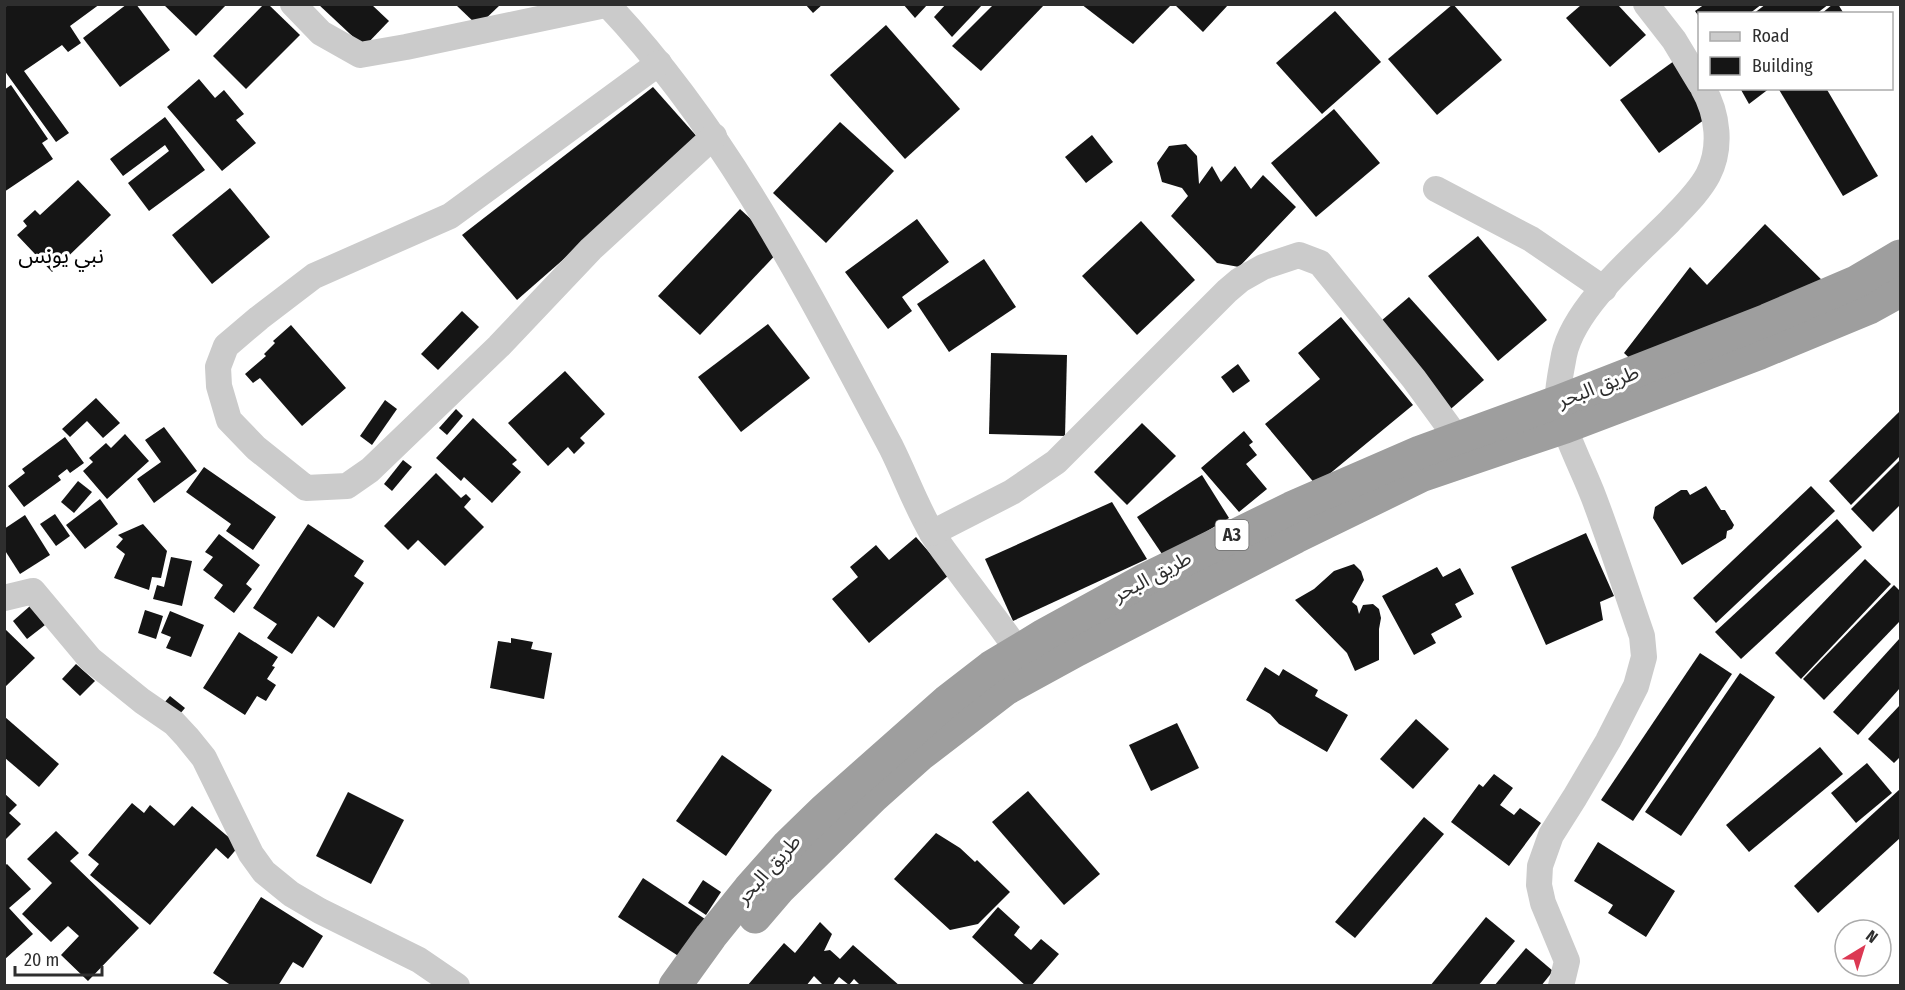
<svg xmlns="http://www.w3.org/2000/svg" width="1905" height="990" font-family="'Fira Sans Condensed','Noto Sans Arabic',sans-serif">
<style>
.building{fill:#151515}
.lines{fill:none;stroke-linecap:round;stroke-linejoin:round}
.minor{stroke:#cbcbcb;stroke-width:26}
.trunk{stroke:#9e9e9e;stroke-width:33}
.labels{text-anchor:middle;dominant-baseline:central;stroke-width:6;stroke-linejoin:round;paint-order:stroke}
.shield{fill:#fff;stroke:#6d6d6d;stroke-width:1.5}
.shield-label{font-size:18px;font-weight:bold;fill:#2e2e2e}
.street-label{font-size:20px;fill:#2e2e2e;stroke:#fff}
.quarter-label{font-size:22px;fill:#000;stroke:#fff}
</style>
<rect width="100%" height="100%" fill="#fff"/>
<g class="building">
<path d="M9 4H100L70 26 81 43 68 52 62 45 24 71 69 133 56 142 4 70V8Z"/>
<path d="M127 4H136L170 50 120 87 83 38Z"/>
<path d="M163 4H227L196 36Z"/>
<path d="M264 4H268L300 35 246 89 213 56Z"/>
<path d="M318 4H371L389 21 364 47Z"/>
<path d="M455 4H501L478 26Z"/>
<path d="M805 4H823L813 13Z"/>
<path d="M903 4H928L915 18Z"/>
<path d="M946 4H983L952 37 934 17Z"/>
<path d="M994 4H1045L981 71 952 46Z"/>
<path d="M1081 4H1172L1133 44Z"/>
<path d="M1174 4H1229L1203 32Z"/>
<path d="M1453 4 1502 60 1437 115 1388 59Z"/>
<path d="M1705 4H1762L1749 14H1700V18L1695 11Z"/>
<path d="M1766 4H1829L1816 14H1753Z"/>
<path d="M1833 4H1838L1844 14H1821Z"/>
<path d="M1581 5H1618L1646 35 1610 67 1566 18Z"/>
<path d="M1335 11 1381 62 1322 114 1276 63Z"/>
<path d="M886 25 960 109 905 159 830 75Z"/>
<path d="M1674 61 1712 114 1659 153 1620 100Z"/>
<path d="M199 79 215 98 224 90 244 114 236 120 256 143 222 171 167 107Z"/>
<path d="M11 85 48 139 42 143 53 159 4 192V90Z"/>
<path d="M653 87 700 140 517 300 462 235Z"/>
<path d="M1740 88H1770L1749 104Z"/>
<path d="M1778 88H1826L1878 176 1843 196Z"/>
<path d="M1334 109 1380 163 1316 217 1271 163Z"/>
<path d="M165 117 205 170 149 211 128 183 169 151 165 145 123 176 110 159Z"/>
<path d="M840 122 894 171 826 243 773 193Z"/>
<path d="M1092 135 1113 162 1086 183 1065 157Z"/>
<path d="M1186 144 1197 156 1199 184 1212 166 1221 182 1235 166 1251 189 1263 175 1296 207 1239 267 1217 263 1171 216 1188 196 1182 188 1162 182 1157 163 1169 146Z"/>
<path d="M78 180 111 215 52 272 17 235 27 226 23 221 35 210 40 215Z"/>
<path d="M230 188 270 237 212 284 172 235Z"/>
<path d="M740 209 782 248 700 335 658 296Z"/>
<path d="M917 219 949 262 902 297 912 311 888 329 845 272Z"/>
<path d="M1141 221 1195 280 1137 335 1082 276Z"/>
<path d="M1765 224 1829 287 1639 367 1624 353 1690 267 1707 285Z"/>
<path d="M1478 236 1547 320 1498 361 1428 276Z"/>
<path d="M984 259 1016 307 949 352 917 304Z"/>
<path d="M1409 297 1484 380 1445 414 1374 327Z"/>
<path d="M462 311 479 327 438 370 421 354Z"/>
<path d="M1341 317 1413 405 1316 485 1265 424 1320 379 1298 353Z"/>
<path d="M768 324 810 378 741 432 698 377Z"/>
<path d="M291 325 346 388 302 426 260 378 253 383 245 374 266 356 264 354 275 343 273 341Z"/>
<path d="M991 353 1067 355 1065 436 989 434Z"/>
<path d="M1238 364 1250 381 1233 393 1221 377Z"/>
<path d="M565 371 605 414 580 438 585 443 574 454 568 447 548 466 508 423Z"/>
<path d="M96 398 120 423 103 438 87 421 70 437 62 429Z"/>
<path d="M385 400 397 409 372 445 360 436Z"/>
<path d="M456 409 463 416 447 435 439 428Z"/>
<path d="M1900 411V456L1851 505 1829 481Z"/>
<path d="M473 418 517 460 512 464 521 472 492 503 464 477 461 481 436 458Z"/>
<path d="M1142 423 1176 456 1127 505 1094 472Z"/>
<path d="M164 427 197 471 154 503 137 479 161 462 145 440Z"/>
<path d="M1244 431 1253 442 1249 445 1257 455 1246 464 1267 489 1239 512 1201 468Z"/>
<path d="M125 434 149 461 107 499 83 471 93 462 89 458 106 443 111 448Z"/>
<path d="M65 437 84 463 70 473 67 469 58 476 61 480 24 507 8 486 25 473 22 469Z"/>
<path d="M403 460 412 467 392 491 384 484Z"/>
<path d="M1900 460V505L1873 532 1851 509Z"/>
<path d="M204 467 276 517 253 550 226 531 231 524 186 492Z"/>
<path d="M436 473 461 498 466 494 471 499 464 507 484 527 445 566 418 540 408 550 384 526Z"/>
<path d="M1202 475 1229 518 1164 557 1137 517Z"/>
<path d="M78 481 92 492 74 513 61 502Z"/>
<path d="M1706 486 1721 510H1725L1734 525 1732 529 1727 531 1726 538 1682 565 1653 518 1655 507 1681 490H1687L1690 495Z"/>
<path d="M1811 486 1835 511 1716 623 1693 598Z"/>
<path d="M100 499 118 524 85 549 66 525Z"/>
<path d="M1112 502 1147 559 1013 621 985 559Z"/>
<path d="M55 514 70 536 56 546 40 524Z"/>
<path d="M25 515 50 555 20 574 4 549V529Z"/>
<path d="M1837 519 1862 547 1741 659 1715 632Z"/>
<path d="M143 524 167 551 161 578 152 577 149 590 114 578 125 554 116 547 123 539 118 535Z"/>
<path d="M308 524 364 561 354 576 364 583 334 628 318 616 292 654 267 638 277 624 253 608Z"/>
<path d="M1586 533 1614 596 1600 602 1603 620 1546 645 1511 567Z"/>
<path d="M219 534 260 565 246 584 252 589 234 613 214 598 223 585 203 570 213 557 205 552Z"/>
<path d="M916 537 949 575 869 643 832 599 858 577 850 567 876 545 889 560Z"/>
<path d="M171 557 192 561 182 606 153 599 157 585 164 587Z"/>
<path d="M1865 559 1891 584 1801 679 1775 653Z"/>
<path d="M1354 564 1361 571 1364 580 1352 602 1357 606 1359 614 1363 605 1373 604 1379 609 1381 618 1379 629V660L1355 671 1347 653 1295 600 1314 589 1334 571Z"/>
<path d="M1437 567 1443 577 1460 568 1474 594 1455 604 1462 617 1431 634 1436 643 1414 655 1382 596Z"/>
<path d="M1894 585 1900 591V621L1824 700 1803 679Z"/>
<path d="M30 606 45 625 27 639 13 621Z"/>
<path d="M145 610 163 616 156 639 138 633Z"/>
<path d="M170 611 204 625 191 657 166 648 171 637 161 633Z"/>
<path d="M4 628 35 658 4 688Z"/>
<path d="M239 632 278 657 272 666 275 667 267 679 276 685 266 701 257 696 245 715 203 688Z"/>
<path d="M511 638 533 642 531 649 552 653 544 699 490 688 498 641 511 643Z"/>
<path d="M1900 638V688L1858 735 1833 712Z"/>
<path d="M1700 653 1732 674 1633 821 1601 800Z"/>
<path d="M76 664 95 681 80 696 62 679Z"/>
<path d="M1265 667 1279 676 1283 669 1318 690 1315 696 1348 715 1327 752 1279 724 1270 714 1246 700Z"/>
<path d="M1740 673 1775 697 1681 836 1645 812Z"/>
<path d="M170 696 185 708 179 715 164 703Z"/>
<path d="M1900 705V757L1894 763 1868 739Z"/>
<path d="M5 717 59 764 39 787 5 758Z"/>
<path d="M1416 719 1449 749 1413 789 1380 759Z"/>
<path d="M1177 723 1199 768 1151 791 1129 745Z"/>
<path d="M1820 747 1843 774 1749 852 1726 825Z"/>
<path d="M722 755 772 790 726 856 676 821Z"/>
<path d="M1867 763 1892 793 1856 823 1831 793Z"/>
<path d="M1494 774 1513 788 1500 805 1514 815 1520 808 1541 823 1509 866 1451 822 1479 784 1483 787Z"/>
<path d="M1900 789V838L1818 913 1794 886Z"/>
<path d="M1028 791 1100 874 1064 905 992 822Z"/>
<path d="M348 792 404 820 371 884 316 856Z"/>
<path d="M4 793 17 805 9 813 21 824 4 841Z"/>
<path d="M132 803 144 813 150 805 174 826 192 806 239 846 228 859 216 848 150 925 90 875 99 864 88 855Z"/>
<path d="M1424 817 1444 834 1355 938 1335 922Z"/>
<path d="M56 831 79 853 70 861 139 928 88 981 61 955 79 936 68 926 51 942 22 914 52 883 27 859Z"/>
<path d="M936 833 960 848 975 862 977 860 1010 892 978 924 950 930 894 879Z"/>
<path d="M1598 842 1675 891 1646 937 1608 913 1613 905 1574 881Z"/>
<path d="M7 864 31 889 9 908 33 934 4 960V866Z"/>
<path d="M643 878 705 919 680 957 618 917Z"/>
<path d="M703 880 721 892 706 915 688 903Z"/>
<path d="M261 897 323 936 303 968 293 962 278 986H232L213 973Z"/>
<path d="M998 907 1020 927 1014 935 1031 950 1041 939 1059 954 1031 986H1026L972 937Z"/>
<path d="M1486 917 1515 941 1478 986H1430Z"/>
<path d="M820 922 832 934 824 951 830 950 840 959 853 945 900 986H861L854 979 849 985 839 977 832 986H824L814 976 806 986H747L784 943 795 953Z"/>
<path d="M1526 948 1553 971 1541 986H1494Z"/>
</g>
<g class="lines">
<g class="minor">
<path d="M293 4 321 33 360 55 406 47 610 4"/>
<path d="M607 4C729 133 808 292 891 447 905 475 916 506 932 533 939 545 948 556 956 567 980 600 1006 631 1028 666"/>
<path d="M1646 4 1674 40 1700 83"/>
<path d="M659 63 450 216 314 276 259 318 226 346 218 367 219 386 229 420 256 448 306 488 347 486 370 470 499 346 591 249 714 136"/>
<path d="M1436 189 1531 239 1604 289"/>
<path d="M932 533 1012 492 1056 462 1227 291 1240 280 1263 267 1299 255 1320 263 1414 379 1457 438"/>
<path d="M4 598 33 591 90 659 142 701 174 723 187 737 204 758 251 854 264 872 291 894 320 911 419 960 457 986"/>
<path d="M1561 986 1567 961 1543 903 1539 885 1540 866 1551 835 1575 797 1608 741 1636 686 1644 657 1642 636C1626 590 1611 543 1594 498 1582 467 1565 436 1558 404 1556 393 1562 367 1564 355 1574 307 1636 255 1670 221 1683 207 1699 192 1708 175 1722 148 1718 114 1703 88"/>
</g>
<g class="trunk">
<path d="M755 917 779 889 873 797 920 755 1006 689 1077 650 1296 537 1423 475 1565 427 1760 353 1869 308 1900 291"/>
<path d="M675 986 711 936 749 889 788 845 824 810 947 701 991 667 1044 635 1146 579 1291 508 1420 452 1557 402 1767 320 1856 282 1900 256"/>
</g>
</g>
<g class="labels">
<rect class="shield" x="1215.5" y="520" width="33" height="30" rx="4.5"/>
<g class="shield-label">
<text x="1232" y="535">A3</text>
</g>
<g class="street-label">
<text transform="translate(1598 386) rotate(-21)">طريق البحر</text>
<text transform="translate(1152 576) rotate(-28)">طريق البحر</text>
<text transform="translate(768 869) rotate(-48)">طريق البحر</text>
</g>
<g class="quarter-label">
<text x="61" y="255">نبي يونس</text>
</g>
</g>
<rect width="1905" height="990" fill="none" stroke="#2e2e2e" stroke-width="12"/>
<rect x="1698" y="12" width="195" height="78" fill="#ffffff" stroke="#ababab" stroke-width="1.5"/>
<rect x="1710" y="32" width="30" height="9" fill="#cbcbcb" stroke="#ababab" stroke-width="1.5"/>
<text x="1752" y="42" font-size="18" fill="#2e2e2e">Road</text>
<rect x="1710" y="57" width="30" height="18" fill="#151515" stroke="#ababab" stroke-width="1.5"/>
<text x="1752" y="72" font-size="18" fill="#2e2e2e">Building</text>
<g transform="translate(1863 948) rotate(38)"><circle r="28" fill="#ffffff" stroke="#ababab" stroke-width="1.5"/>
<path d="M0-4.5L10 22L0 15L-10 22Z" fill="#dc3853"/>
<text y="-9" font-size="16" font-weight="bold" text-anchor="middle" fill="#2e2e2e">N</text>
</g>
<path d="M15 966v9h87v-9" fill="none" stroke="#2e2e2e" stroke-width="3"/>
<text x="24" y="966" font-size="18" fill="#2e2e2e" stroke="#ffffff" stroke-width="4.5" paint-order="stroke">20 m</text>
</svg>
